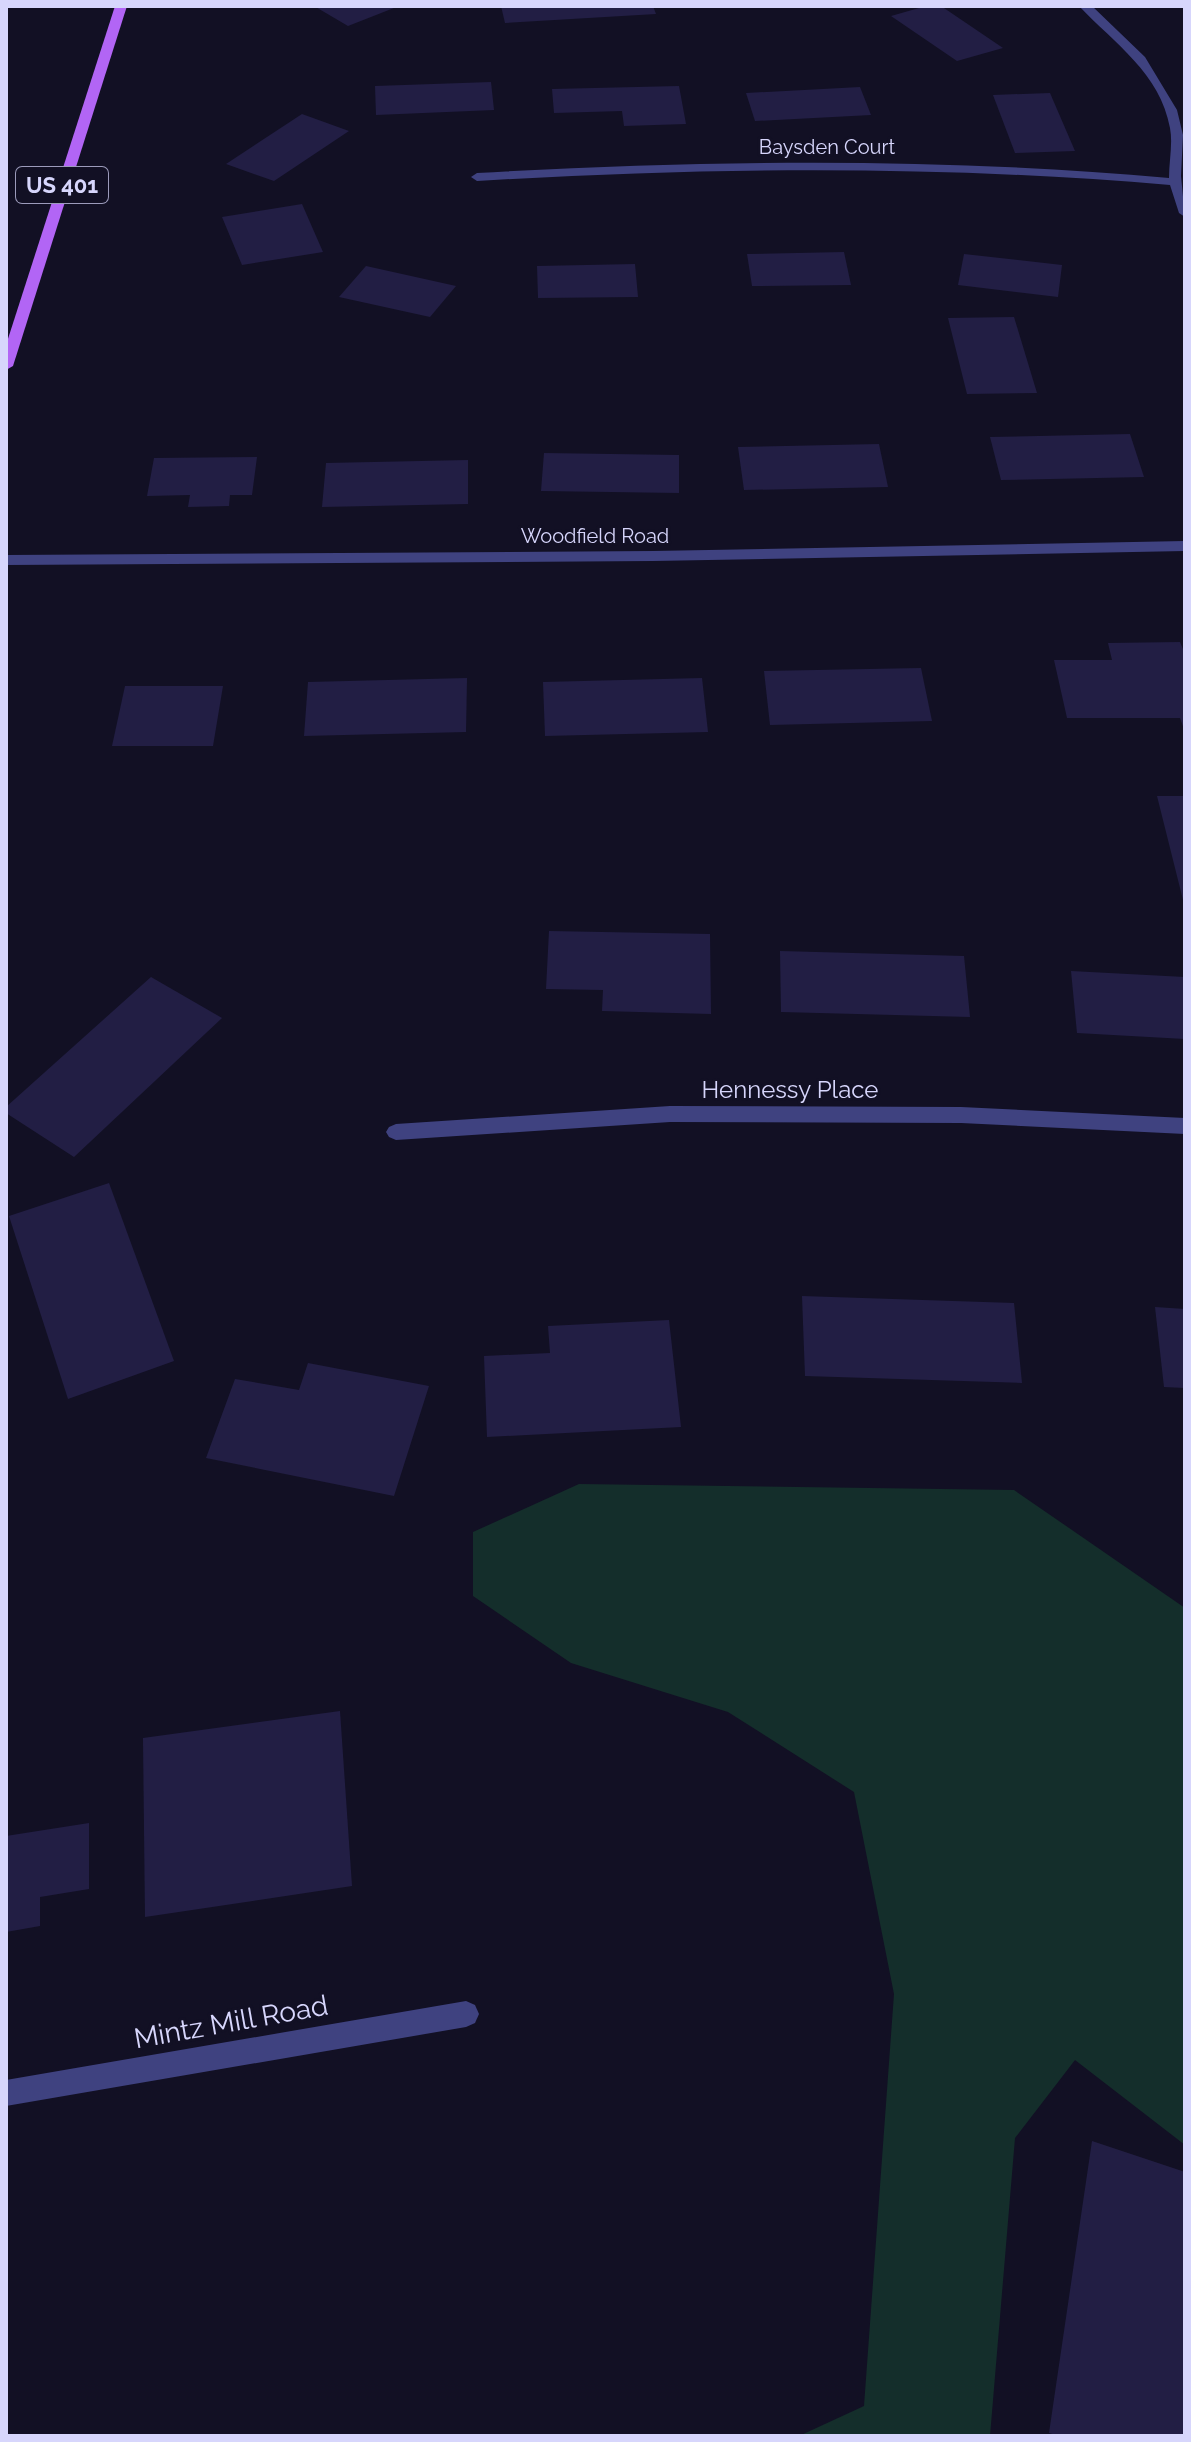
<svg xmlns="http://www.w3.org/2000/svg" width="1191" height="2442" font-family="Raleway,sans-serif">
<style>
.green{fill:#142e2b}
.building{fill:#221e44}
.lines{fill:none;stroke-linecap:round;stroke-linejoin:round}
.minor{fill:#3f4280;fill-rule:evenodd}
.primary{fill:#b265f5;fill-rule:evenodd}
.labels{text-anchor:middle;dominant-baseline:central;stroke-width:6;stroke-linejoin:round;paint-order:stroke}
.far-street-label{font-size:20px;fill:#d7d6fc;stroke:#121024}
.shield{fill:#121024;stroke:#9c9bbb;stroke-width:2}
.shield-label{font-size:22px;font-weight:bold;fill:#d7d6fc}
.street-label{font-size:24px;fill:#d7d6fc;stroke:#121024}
.near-street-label{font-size:28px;fill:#d7d6fc;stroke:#121024}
</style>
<rect width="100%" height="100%" fill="#121024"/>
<path class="green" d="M579 1484 1014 1490 1185 1608V2145L1075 2060 1015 2138 990 2436H799L864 2406 894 1994 854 1792 728 1712 571 1663 473 1596V1532Z"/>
<g class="building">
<path d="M314 6H399L348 26Z"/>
<path d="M501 6H653L656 14 505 23Z"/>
<path d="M926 6H941L1003 48 957 61 891 16Z"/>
<path d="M491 82 494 110 376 115 375 86Z"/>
<path d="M679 86 686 124 624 126 622 111 554 113 552 89Z"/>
<path d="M860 87 871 115 755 121 746 93Z"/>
<path d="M1050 93 1075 151 1015 153 993 95Z"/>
<path d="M302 114 349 131 274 181 226 164Z"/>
<path d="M302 204 323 252 242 265 222 217Z"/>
<path d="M844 252 851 285 752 286 747 254Z"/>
<path d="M964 254 1062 265 1058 297 958 285Z"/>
<path d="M635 264 638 297 538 298 537 266Z"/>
<path d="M366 266 456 286 430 317 339 297Z"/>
<path d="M1014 317 1037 393 967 394 948 318Z"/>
<path d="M1130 434 1144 477 1001 480 990 437Z"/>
<path d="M879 444 888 487 744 490 738 447Z"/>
<path d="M544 453 679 455V493L541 491Z"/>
<path d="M257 457 252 495H230L229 506 188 507 190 495 147 496 154 458Z"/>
<path d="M468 460V504L322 507 326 463Z"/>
<path d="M1180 642 1185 654V732L1180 718H1067L1054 660H1112L1108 643Z"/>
<path d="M921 668 932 721 770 725 764 671Z"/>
<path d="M467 678 466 732 304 736 308 682Z"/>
<path d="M702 678 708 732 545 736 543 682Z"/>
<path d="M125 686H223L213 746H112Z"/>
<path d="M1157 796H1185V903L1184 904Z"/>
<path d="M549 931 710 934 711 1014 602 1011 603 990 546 989Z"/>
<path d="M780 951 964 956 970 1017 781 1012Z"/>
<path d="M1071 971 1185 977V1039L1077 1033Z"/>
<path d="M151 977 222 1018 74 1157 6 1113V1107Z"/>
<path d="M109 1183 174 1361 68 1399 9 1216Z"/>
<path d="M802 1296 1014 1303 1022 1383 805 1376Z"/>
<path d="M1155 1307 1185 1309V1388L1164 1387Z"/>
<path d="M669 1320 681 1427 487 1437 484 1356 550 1353 548 1326Z"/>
<path d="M308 1363 429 1386 394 1496 206 1458 235 1379 299 1390Z"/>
<path d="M340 1711 352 1886 145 1917 143 1738Z"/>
<path d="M89 1823V1889L40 1897V1926L6 1932V1836Z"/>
<path d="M1092 2141 1185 2172V2436H1059L1049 2433Z"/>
</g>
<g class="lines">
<g class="minor">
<path d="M1079 6H1092L1145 57 1177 110 1183 135 1181 176 1185 217 1179 213 1170 185C939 165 709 167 477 181L471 177 477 173C708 160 938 157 1169 178 1169 161 1173 144 1170 128 1160 73 1115 44 1079 6Z"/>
<path d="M1185 541V551L653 561 6 565V555L653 551Z"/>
<path d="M670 1106 961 1107 1185 1118V1134L961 1123 670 1122 396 1140 389 1137 386 1132 389 1127 396 1124Z"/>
<path d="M466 2001 475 2005 479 2014 475 2023 466 2027 6 2106V2080Z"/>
</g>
<path class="primary" d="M115 6H127L13 366 6 370V345Z"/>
</g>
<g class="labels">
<g class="far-street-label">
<text x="827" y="147">Baysden Court</text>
<text x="595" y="536">Woodfield Road</text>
</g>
<rect class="shield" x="16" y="167" width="92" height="36" rx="6"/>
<g class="shield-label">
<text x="62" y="185">US 401</text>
</g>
<g class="street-label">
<text x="790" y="1089">Hennessy Place</text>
</g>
<g class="near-street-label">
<text transform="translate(231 2022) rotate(-10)">Mintz Mill Road</text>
</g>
</g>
<rect width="1191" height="2442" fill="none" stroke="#d7d6fc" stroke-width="16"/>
</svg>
